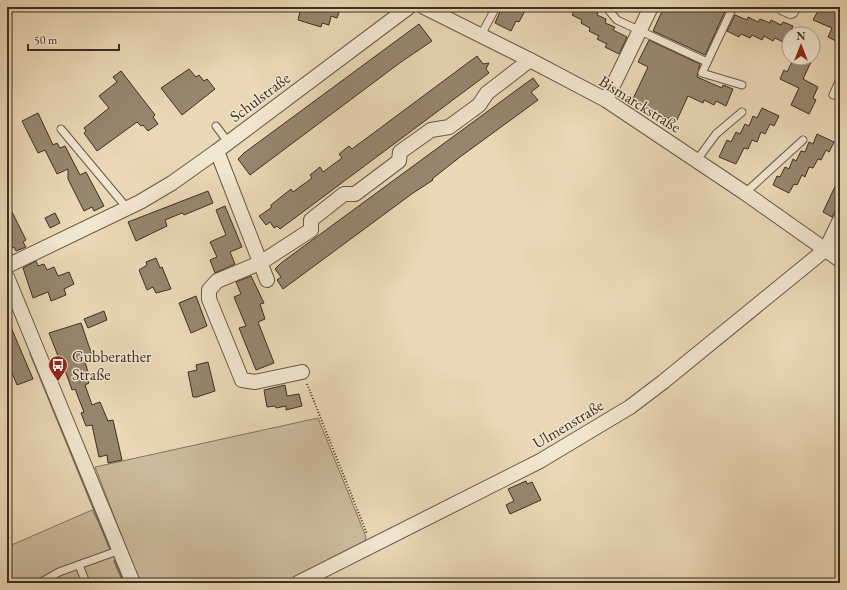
<svg xmlns="http://www.w3.org/2000/svg" width="847" height="590" font-family="'EB Garamond',serif">
<style>
.green{fill:#ccbb9d;stroke:#847560}
.lines{fill:none;stroke-linecap:round;stroke-linejoin:round}
.stream{stroke:#81725d;stroke-width:3.5}
.building{fill:#96876f;stroke:#3c2f22}
.service-casing{stroke:#685947;stroke-width:9}
.minor-casing{stroke:#685947;stroke-width:16}
.path{stroke:#3c2f22;stroke-width:2;stroke-dasharray:1 2;stroke-linecap:butt}
.service{stroke:#f1e6d0;stroke-width:7}
.minor{stroke:#f1e6d0;stroke-width:14}
.labels{text-anchor:middle;dominant-baseline:central;stroke-width:3;stroke-linejoin:round;paint-order:stroke}
.street-label{font-size:16px;fill:#3c2f22;stroke:#f1e6d0}
.poi-label{font-size:16px;fill:#3c2f22;stroke:#f1e6d0;text-anchor:start}
</style>
<rect width="100%" height="100%" fill="#ead8b6"/>
<filter id="stains"><feTurbulence type="fractalNoise" baseFrequency=".005" numOctaves="4"/><feColorMatrix values="0 0 0 0 .2 0 0 0 0 .09 0 0 0 0 .02 0 0 0 .5 -.17"/></filter>
<radialGradient id="worn" r=".72"><stop offset=".6" stop-color="#630" stop-opacity="0"/><stop offset="1" stop-color="#630" stop-opacity=".3"/></radialGradient>
<g class="green">
<path d="M318 418 366 537 364 546 290 583H140L95 467Z"/>
<path d="M92 510 114 552 127 583H7V547Z"/>
</g>
<g class="lines">
<g class="stream">
<path d="M31 353 110 547"/>
<path d="M115 561 124 581"/>
</g>
</g>
<g class="building">
<path d="M301 7H341L337 18 331 16 329 25 322 23 321 27 298 20Z"/>
<path d="M502 7H527L519 22 516 21 511 31 495 23Z"/>
<path d="M576 7H589L598 11 597 15 606 19 605 23 615 27 613 30 627 37 619 54 605 47 607 44 597 39 599 36 589 31 590 28 581 23 582 20 572 15Z"/>
<path d="M664 7H727L705 55 653 31Z"/>
<path d="M823 7H840V43L828 37 832 28 813 20 818 11 821 12Z"/>
<path d="M735 15 747 20 748 17 758 22 760 19 770 23 771 20 781 25 783 22 793 26 785 43 775 38 773 41 764 36 762 40 752 35 750 38 741 34 739 37 727 31Z"/>
<path d="M419 24 432 41 401 62 250 175 238 159 244 153Z"/>
<path d="M649 40 700 64 697 77 722 88 723 85 733 89 726 106 716 101 714 105 704 100 703 103 688 96 676 122 632 101 648 67 638 62Z"/>
<path d="M477 56 483 64 489 63 486 69 489 73 280 229 277 226 274 228 270 222 266 225 259 216 271 208V205L291 189 293 192 312 178 310 175 320 167 323 172 342 158 339 154 349 146 352 149Z"/>
<path d="M794 58H801L811 62 803 79 818 87 813 98 816 100 809 114 791 105 799 88 780 79 784 70 787 72Z"/>
<path d="M189 69 196 77 199 75 204 81 207 79 215 89 182 115 161 88Z"/>
<path d="M121 71 155 115 153 117 158 124 148 131 143 125 141 126 137 122 97 151 84 133 86 131 84 128 109 108 99 96 117 82 113 77Z"/>
<path d="M533 78 539 86 531 92 538 100 460 157 432 179 433 180 413 193 283 289 277 280 281 277 275 269 281 263Z"/>
<path d="M762 108 779 116 774 126 770 124 765 134 761 132 757 142 752 140 748 149 744 148 736 164 719 157 727 140 731 142 736 132 740 134 745 124 749 126 753 116 757 118Z"/>
<path d="M38 113 53 145 57 143 60 148 65 146 80 175 86 172 104 206 94 211 92 207 84 211 68 179V169L57 174 45 150 38 153 22 121Z"/>
<path d="M817 134 834 142 829 152 826 150 821 160 818 159 813 168 809 167 805 177 802 175 797 185 794 184 789 193 773 185 777 176 780 177 785 167 789 169 793 159 796 161 801 151 805 152 809 142 813 144Z"/>
<path d="M840 176V202L832 217 823 212Z"/>
<path d="M208 191 213 203 184 215 182 213 165 220 167 226 136 241 128 222Z"/>
<path d="M7 202 26 240 23 242 26 247 16 251 14 247 7 250Z"/>
<path d="M225 206 242 247 230 252 235 264 215 273 210 260 217 257 210 242 226 235 216 210Z"/>
<path d="M55 213 60 223 50 228 45 218Z"/>
<path d="M156 258 160 268 162 267 171 289 156 293 153 287 147 290 139 270 147 265 146 262Z"/>
<path d="M36 261 38 266 44 264 47 270 54 267 58 276 69 272 74 284 64 289 66 295 51 301 48 292 33 298 23 268Z"/>
<path d="M251 276 264 303 260 304 265 319 258 322 274 363 256 370 239 328 246 326 234 297 241 294 236 282Z"/>
<path d="M196 296 207 326 191 333 179 303Z"/>
<path d="M104 311 107 320 88 328 84 319Z"/>
<path d="M7 318 33 379 17 385 11 370 7 372Z"/>
<path d="M81 323 92 355 84 359 88 372 85 374 89 383 85 385 92 405 100 402 108 421 113 420 122 460 108 463 107 455 99 457 92 425 86 426 81 413 84 412 75 389 72 390 60 356H58L49 333Z"/>
<path d="M208 362 215 391 197 397H193L188 372 197 370 196 365Z"/>
<path d="M285 385 287 396 299 394 302 406 286 410V406L276 408 275 406 267 407 264 390Z"/>
<path d="M526 481 527 484 532 482 541 500 510 514 506 505 514 501 508 489Z"/>
</g>
<g class="lines">
<g class="service-casing">
<g id="service">
<path d="M606 7 617 20 707 62"/>
<path d="M733 7 702 73 742 85"/>
<path d="M481 35 496 7"/>
<path d="M833 95 840 79"/>
<path d="M216 126 228 142"/>
<path d="M61 129 127 208"/>
<path d="M697 160 716 134 742 112"/>
<path d="M745 193 803 140"/>
<path d="M79 565 86 583"/>
<path d="M40 583 59 572 120 550"/>
</g>
</g>
<g class="minor-casing">
<g id="minor">
<path d="M424 7 530 60 606 100 745 193 840 260"/>
<path d="M782 7 791 11 793 7"/>
<path d="M606 100 651 7"/>
<path d="M217 151 267 280"/>
<path d="M7 266 140 202 172 183 217 151 409 7"/>
<path d="M7 277 133 583"/>
<path d="M302 372 255 382 242 380 209 299V290L217 281 260 263 311 230V220L344 194H355L399 161 400 152 431 130 449 127 479 105 487 93 530 60"/>
<path d="M298 583 540 461 630 407 663 382 826 249 840 220"/>
</g>
</g>
<path class="path" d="M307 384 367 534"/>
<use href="#service" class="service"/>
<use href="#minor" class="minor"/>
</g>
<defs>
<g id="bus-pin" transform="scale(1)"><path d="M0 17L-7.5 6A9.5 9.5 0 1 1 7.5 6Z" fill="#8f2418" stroke="#f1e6d0"/><path d="M-5-6H5V4H4V6H2V4H-2V6H-4V4H-5ZM-3.5-4V0h7V-4ZM-3.5 1.2v1.5H-2V1.2ZM2 1.2v1.5H3.5V1.2Z" fill="#fff"/></g>
</defs>
<g fill-rule="evenodd">
<use href="#bus-pin" x="58" y="365"/>
</g>
<g class="labels">
<g class="street-label">
<text transform="translate(260 97) rotate(-37)">Schulstraße</text>
<text transform="translate(640 104) rotate(32)">Bismarckstraße</text>
<text transform="translate(568 424) rotate(-31)">Ulmenstraße</text>
</g>
<g class="poi-label">
<text x="72" y="356">Gubberather<tspan x="72" dy="18">Straße</tspan></text>
</g>
</g>
<rect width="847" height="590" fill="none" stroke="#ead8b6" stroke-width="24"/>
<rect x="8" y="8" width="831" height="574" fill="none" stroke="#3c2f22" stroke-width="2"/>
<rect x="12" y="12" width="823" height="566" fill="none" stroke="#3c2f22"/>
<g transform="translate(801 46)"><circle r="19" fill="#f1e6d0" stroke="#a99d8a"/>
<path d="M0-3L7 15L0 10L-7 15Z" fill="#8f2418"/>
<text y="-6" font-size="11" font-weight="bold" text-anchor="middle" fill="#3c2f22">N</text>
</g>
<path d="M28 44v6h91v-6" fill="none" stroke="#3c2f22" stroke-width="2"/>
<text x="34" y="44" font-size="12" fill="#3c2f22" stroke="#f1e6d0" stroke-width="3" paint-order="stroke">50 m</text>
<rect width="100%" height="100%" filter="url(#stains)"/>
<rect width="100%" height="100%" fill="url(#worn)"/>
</svg>
